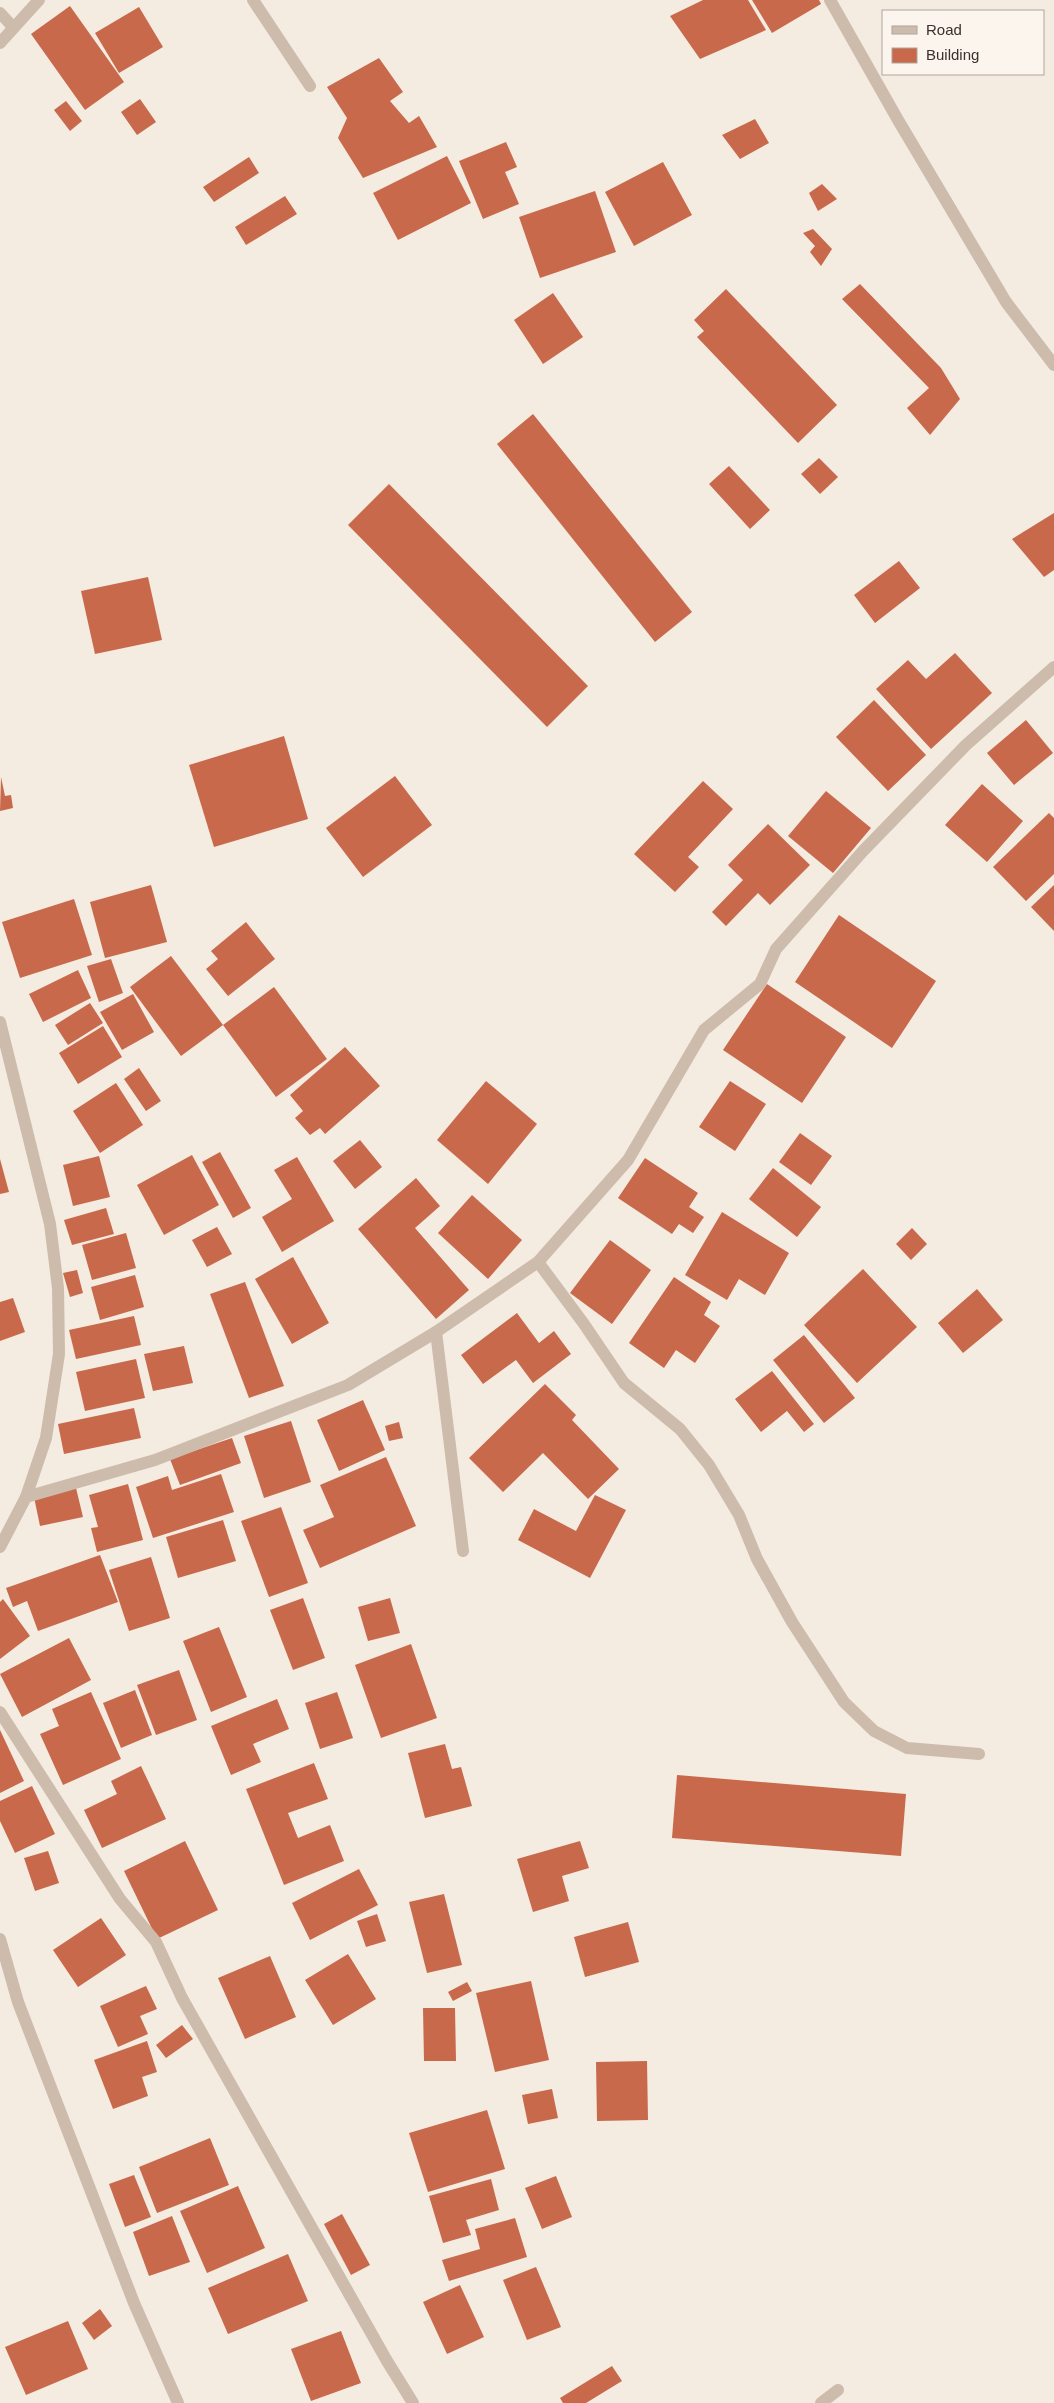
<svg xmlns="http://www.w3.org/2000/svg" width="1054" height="2403" font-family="Arial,sans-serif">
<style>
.building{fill:#c8694b}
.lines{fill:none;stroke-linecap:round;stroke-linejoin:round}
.minor{stroke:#cdbbac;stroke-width:12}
</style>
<rect width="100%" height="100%" fill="#f4ebe1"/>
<g class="building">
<path d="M703 0H748L766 30 700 59 670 16Z"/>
<path d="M752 0H819L821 4 772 33Z"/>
<path d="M70 6 124 82 85 110 31 34Z"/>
<path d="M139 7 163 47 119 73 95 33Z"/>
<path d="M379 58 403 92 390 101 409 123 419 116 437 147 363 178 338 138 347 118 327 87Z"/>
<path d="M140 99 156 122 137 135 121 112Z"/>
<path d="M66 101 82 121 70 131 54 110Z"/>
<path d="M755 119 769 143 740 159 722 135Z"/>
<path d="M506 142 517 167 505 172 519 204 483 219 459 161Z"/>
<path d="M447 156 471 203 398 240 373 193Z"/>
<path d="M249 157 259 173 214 202 203 187Z"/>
<path d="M663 162 692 215 634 246 605 192Z"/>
<path d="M822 184 837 199 818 211 809 193Z"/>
<path d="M595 191 616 252 540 278 519 217Z"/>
<path d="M285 196 297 214 246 245 235 227Z"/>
<path d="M813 229 832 249 821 266 810 252 815 246 803 233Z"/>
<path d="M860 284 941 368 960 399 930 435 907 408 929 388 842 299Z"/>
<path d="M726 289 837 405 798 443 697 337 704 331 694 320Z"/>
<path d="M553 293 583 337 543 364 514 320Z"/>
<path d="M533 414 692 612 655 642 497 444Z"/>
<path d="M819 458 838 477 820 494 801 474Z"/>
<path d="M729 466 770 510 750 529 709 484Z"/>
<path d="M389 484 588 686 547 727 348 525Z"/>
<path d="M1054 513V570L1044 577 1012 539Z"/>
<path d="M899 561 920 588 875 623 854 595Z"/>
<path d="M148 577 162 640 95 654 81 591Z"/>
<path d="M955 653 992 693 931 749 876 689 908 660 926 679Z"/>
<path d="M874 700 926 755 888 791 836 737Z"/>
<path d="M1026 720 1053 753 1014 785 987 753Z"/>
<path d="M284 736 308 819 214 847 189 765Z"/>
<path d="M395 776 432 825 363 877 326 828Z"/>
<path d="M1 777 5 796 11 795 13 808 0 811Z"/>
<path d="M703 781 733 809 688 857 699 867 675 892 634 854Z"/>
<path d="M982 784 1023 821 987 862 945 825Z"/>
<path d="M826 791 871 828 833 873 788 836Z"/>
<path d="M1049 813 1054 818V874L1026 901 993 867Z"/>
<path d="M768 824 810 865 770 905 758 893 726 926 712 912 743 880 728 865Z"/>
<path d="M151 885 167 942 105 958 90 902Z"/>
<path d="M1054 885V931L1031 907Z"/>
<path d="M74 899 92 955 20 978 2 922Z"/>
<path d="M839 915 936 981 892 1048 795 982Z"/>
<path d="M246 922 275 959 228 996 206 969 218 959 211 951Z"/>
<path d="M171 956 223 1025 181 1056 130 987Z"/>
<path d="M111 959 123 993 99 1002 87 966Z"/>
<path d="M78 970 91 998 43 1022 29 994Z"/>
<path d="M767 984 846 1037 802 1103 723 1050Z"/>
<path d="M274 987 327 1059 276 1097 223 1025Z"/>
<path d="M133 994 154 1032 122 1050 100 1012Z"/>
<path d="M90 1003 103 1023 68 1045 55 1025Z"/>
<path d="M103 1026 122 1057 78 1084 59 1053Z"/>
<path d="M345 1047 380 1086 325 1134 320 1128 310 1135 295 1118 303 1111 290 1095Z"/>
<path d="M139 1068 161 1101 146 1111 124 1079Z"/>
<path d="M486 1081 537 1124 488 1184 437 1140Z"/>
<path d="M730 1081 766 1104 735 1151 699 1127Z"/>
<path d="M116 1083 143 1125 100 1153 73 1111Z"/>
<path d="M800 1133 832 1156 811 1185 779 1162Z"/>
<path d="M360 1140 382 1167 355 1189 333 1161Z"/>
<path d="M220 1152 251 1208 233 1218 202 1162Z"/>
<path d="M192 1155 219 1205 164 1235 137 1185Z"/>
<path d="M99 1156 110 1197 73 1206 63 1165Z"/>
<path d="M297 1157 334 1221 282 1252 262 1217 292 1199 274 1170Z"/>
<path d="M645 1158 698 1193 689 1207 704 1217 693 1233 679 1224 672 1234 618 1198Z"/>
<path d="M0 1159 9 1192 0 1194Z"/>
<path d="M773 1168 821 1207 797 1237 749 1199Z"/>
<path d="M416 1178 440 1206 415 1228 469 1290 436 1319 358 1229Z"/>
<path d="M472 1195 522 1240 488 1279 438 1233Z"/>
<path d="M106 1208 114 1234 72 1245 64 1220Z"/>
<path d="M722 1212 789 1253 765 1295 739 1279 727 1300 685 1275Z"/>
<path d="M217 1227 232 1254 207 1267 192 1240Z"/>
<path d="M912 1228 927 1244 911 1260 896 1244Z"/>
<path d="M126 1233 136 1268 92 1280 82 1245Z"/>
<path d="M610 1240 651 1270 612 1324 570 1293Z"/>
<path d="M293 1257 329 1323 292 1344 255 1279Z"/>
<path d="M863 1269 917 1327 857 1383 804 1325Z"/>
<path d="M77 1270 83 1293 70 1297 63 1273Z"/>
<path d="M135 1275 144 1307 100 1320 91 1287Z"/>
<path d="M674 1277 711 1302 704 1315 720 1326 695 1363 676 1350 664 1368 629 1343Z"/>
<path d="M245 1282 284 1386 249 1398 210 1294Z"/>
<path d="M977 1289 1003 1320 963 1353 938 1323Z"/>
<path d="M13 1298 25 1332 0 1341V1302Z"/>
<path d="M517 1313 539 1343 554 1331 571 1354 533 1383 516 1360 483 1384 461 1355Z"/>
<path d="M134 1316 141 1345 76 1359 69 1330Z"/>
<path d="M804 1335 855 1398 824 1423 773 1360Z"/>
<path d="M184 1346 193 1383 153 1391 144 1354Z"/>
<path d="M136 1359 145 1398 85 1411 76 1372Z"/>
<path d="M772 1371 814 1424 804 1432 787 1411 761 1432 735 1399Z"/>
<path d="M545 1384 576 1415 572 1420 619 1469 588 1499 543 1453 503 1492 469 1458Z"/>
<path d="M363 1400 385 1450 339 1471 317 1420Z"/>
<path d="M134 1408 141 1438 64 1454 58 1424Z"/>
<path d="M291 1421 311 1482 264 1498 244 1436Z"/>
<path d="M399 1422 403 1438 389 1441 385 1426Z"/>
<path d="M232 1438 241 1463 180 1485 170 1459Z"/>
<path d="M386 1457 416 1526 320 1568 303 1530 334 1517 320 1485Z"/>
<path d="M221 1474 234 1512 153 1538 136 1487 168 1476 172 1490Z"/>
<path d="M128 1484 143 1540 97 1552 91 1528 98 1527 89 1495Z"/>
<path d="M76 1488 83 1517 40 1526 34 1497Z"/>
<path d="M595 1495 626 1510 590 1578 518 1540 534 1509 576 1531Z"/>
<path d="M281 1507 308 1583 269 1597 241 1521Z"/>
<path d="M223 1520 236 1561 178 1578 166 1537Z"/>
<path d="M100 1555 118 1602 38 1631 27 1601 13 1607 6 1588Z"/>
<path d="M151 1557 170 1618 129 1631 109 1570Z"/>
<path d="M303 1598 325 1658 293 1670 270 1610Z"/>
<path d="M390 1598 400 1633 368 1641 358 1607Z"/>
<path d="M3 1599 30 1636 0 1659V1602Z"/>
<path d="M219 1627 247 1697 211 1712 183 1641Z"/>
<path d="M69 1638 91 1680 22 1717 0 1674Z"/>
<path d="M411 1644 437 1718 381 1738 355 1665Z"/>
<path d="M179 1670 197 1720 156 1735 137 1685Z"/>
<path d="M135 1690 152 1735 121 1748 103 1703Z"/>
<path d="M91 1692 121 1759 63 1785 40 1734 59 1726 52 1709Z"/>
<path d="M337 1692 353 1738 320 1749 305 1703Z"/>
<path d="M277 1699 289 1729 253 1744 261 1762 231 1775 211 1726Z"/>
<path d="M0 1730 24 1781 0 1793Z"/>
<path d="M445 1744 452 1769 461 1767 472 1806 425 1818 408 1753Z"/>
<path d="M314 1763 328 1799 288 1813 298 1838 330 1825 344 1861 284 1885 246 1789Z"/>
<path d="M141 1766 166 1819 102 1848 84 1810 117 1794 111 1781Z"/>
<path d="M677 1775 906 1794 901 1856 672 1838Z"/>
<path d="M32 1786 55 1834 15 1853 0 1821V1801Z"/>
<path d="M185 1841 218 1910 157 1939 124 1871Z"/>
<path d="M580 1841 589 1868 562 1876 569 1901 533 1912 517 1859Z"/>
<path d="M48 1851 59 1883 35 1891 24 1858Z"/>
<path d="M359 1869 378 1905 310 1940 292 1903Z"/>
<path d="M444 1894 462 1965 427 1973 409 1902Z"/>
<path d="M377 1914 386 1941 366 1947 357 1921Z"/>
<path d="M101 1918 126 1955 78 1987 53 1950Z"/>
<path d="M628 1922 639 1962 585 1977 574 1937Z"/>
<path d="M348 1954 376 1999 333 2025 305 1980Z"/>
<path d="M270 1956 296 2017 245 2039 218 1978Z"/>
<path d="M531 1981 549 2060 495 2072 476 1993Z"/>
<path d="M467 1982 472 1991 453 2001 448 1992Z"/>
<path d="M146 1986 157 2009 140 2016 148 2034 118 2047 100 2006Z"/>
<path d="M423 2008H455L456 2061H424Z"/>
<path d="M182 2025 193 2039 166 2058 156 2045Z"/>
<path d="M147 2041 157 2072 142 2077 148 2096 113 2109 94 2060Z"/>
<path d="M647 2061 648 2120 597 2121 596 2062Z"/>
<path d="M552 2089 558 2118 528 2124 522 2095Z"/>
<path d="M487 2110 505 2169 428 2192 409 2133Z"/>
<path d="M210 2138 229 2185 157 2213 139 2167Z"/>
<path d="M134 2175 151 2217 125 2227 109 2184Z"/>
<path d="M556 2176 572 2217 542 2229 525 2188Z"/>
<path d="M491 2179 499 2210 466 2220 471 2235 443 2243 429 2196Z"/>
<path d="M238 2186 265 2248 207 2273 180 2211Z"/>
<path d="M342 2214 370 2265 351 2275 324 2224Z"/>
<path d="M172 2216 190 2262 149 2276 133 2232Z"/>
<path d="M515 2218 527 2257 449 2281 442 2260 480 2249 475 2229Z"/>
<path d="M288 2254 308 2301 228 2334 208 2288Z"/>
<path d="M536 2267 561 2327 527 2340 503 2280Z"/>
<path d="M460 2285 484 2337 447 2354 423 2302Z"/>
<path d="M100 2309 112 2326 94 2340 82 2323Z"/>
<path d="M68 2321 88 2369 26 2395 5 2347Z"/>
<path d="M341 2331 361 2383 311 2401 291 2349Z"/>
<path d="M612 2366 622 2381 586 2403H563L560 2398Z"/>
</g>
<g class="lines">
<g class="minor">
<path d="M253 0 310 86"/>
<path d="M830 0 898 120 1006 302 1054 365"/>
<path d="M0 13 13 27"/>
<path d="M0 43 39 0"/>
<path d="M0 1022 50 1224 58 1288 59 1354 46 1438 26 1497 0 1547"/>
<path d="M538 1262 584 1324 624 1383 680 1429 709 1465 739 1515 757 1559 792 1622 844 1702 874 1731 907 1748 979 1754"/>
<path d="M436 1332 463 1551"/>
<path d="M26 1497 155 1460 348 1385 436 1332 538 1262 628 1160 704 1030 760 984 776 949 863 851 966 745 1054 667"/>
<path d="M0 1712 120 1899 156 1942 182 1998 387 2361 413 2403"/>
<path d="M0 1939 18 2002 134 2303 178 2403"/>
<path d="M821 2403 838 2390"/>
</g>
</g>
<rect x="882" y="10" width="162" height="65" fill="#fbf5ee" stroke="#aea6a0"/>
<rect x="892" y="26" width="25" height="8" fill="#cdbbac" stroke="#aea6a0"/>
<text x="926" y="35" font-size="15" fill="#3b302b">Road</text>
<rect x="892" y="48" width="25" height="15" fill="#c8694b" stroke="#aea6a0"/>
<text x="926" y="60" font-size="15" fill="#3b302b">Building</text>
</svg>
